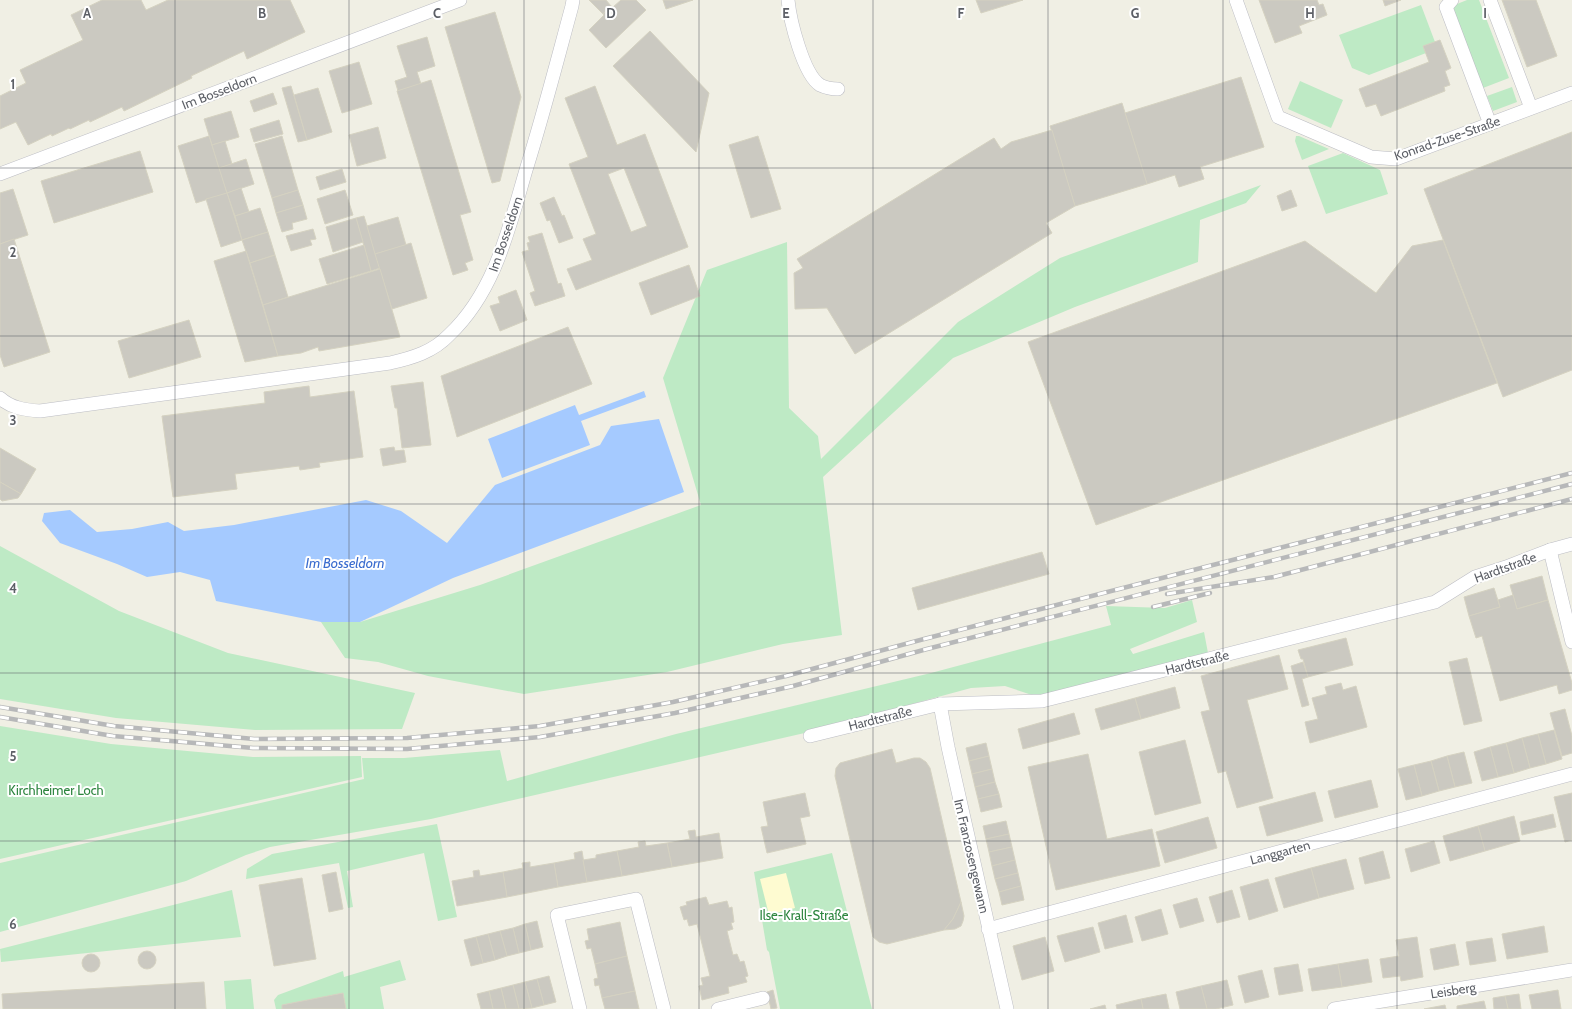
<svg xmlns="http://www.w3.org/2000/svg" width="1572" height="1009" font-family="Cabin,sans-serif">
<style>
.green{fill:#beeac5}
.sand{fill:#fefbd1}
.water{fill:#a5caff}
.building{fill:#cbc9c1;stroke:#d5d2c1;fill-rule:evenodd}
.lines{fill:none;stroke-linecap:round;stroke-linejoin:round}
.street-casing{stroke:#bcbdc4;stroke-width:14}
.street{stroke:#fff;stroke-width:13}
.rail-casing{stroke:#b7b8b9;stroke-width:4.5}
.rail{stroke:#fff;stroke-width:3;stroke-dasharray:9;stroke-linecap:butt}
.grid{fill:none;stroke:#5c5f66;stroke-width:1;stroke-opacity:0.55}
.labels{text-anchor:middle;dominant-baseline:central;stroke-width:4;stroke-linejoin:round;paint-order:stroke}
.street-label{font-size:13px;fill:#5c5f66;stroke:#fff}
.park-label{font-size:13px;fill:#2c853e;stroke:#fff}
.water-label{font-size:14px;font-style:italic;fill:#3a6ccf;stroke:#fff}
.grid-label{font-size:13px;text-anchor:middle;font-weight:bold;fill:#5c5f66;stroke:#fff;stroke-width:4;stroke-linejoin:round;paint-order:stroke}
</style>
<rect width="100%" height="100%" fill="#f0efe4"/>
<g class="green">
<path d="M1467 0H1479L1509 78 1483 88 1452 6Z"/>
<path d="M1421 5 1435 42 1423 46 1426 53 1369 75 1352 68 1339 35Z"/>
<path d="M1300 81 1343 100 1331 128 1288 109Z"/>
<path d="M1512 87 1517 102 1493 111 1487 96Z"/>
<path d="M1296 136H1299L1329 149 1302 160 1295 141Z"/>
<path d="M1343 153 1380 170 1388 194 1326 214 1308 166Z"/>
<path d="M1261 185 1246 203 1200 220 1198 262 1075 307 953 358 823 477 842 635 783 644 667 672 524 694 428 676 378 662 345 658 321 622H360L480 585 701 505 663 378 707 270 787 242 789 408 818 436 821 459 958 322 1060 258Z"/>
<path d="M0 546 119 611 228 653 415 693 402 729 255 730 116 718 0 699Z"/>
<path d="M1192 600 1197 622 1130 649 1133 654 1204 632 1208 653 1041 698 1005 686 971 688 809 732 431 819 270 847 246 855 186 881 0 932V863L364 779 362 758H404L500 750 507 781 676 734 931 673 1111 625 1106 606 1165 608Z"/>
<path d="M0 726 111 744 253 757 361 756 362 777 0 859Z"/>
<path d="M437 824 457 917 438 921 424 853 347 871 353 907 348 908 339 863 246 879 247 869 272 854Z"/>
<path d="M832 853 872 1009H780L769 952 767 950 754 872Z"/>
<path d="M232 890 241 937 1 962 0 949Z"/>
<path d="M400 960 406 980 380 987 384 1009H346L343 993 282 1005V1009H276L274 1000 278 995 343 971 344 977Z"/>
<path d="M251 979 254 1009H226L224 981Z"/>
</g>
<path class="sand" d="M786 873 795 908 769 915 760 879Z"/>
<g class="water">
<path d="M644 391 646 397 581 421 590 445 502 478 488 439 575 405 579 415Z"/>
<path d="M659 419 684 492 453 578 360 622H321L216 601 210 580 180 572 147 577 117 564 60 543 42 521 44 513 70 510 97 532 132 529 168 522 184 531 234 525 366 500 401 511 447 543 495 485 600 445 611 426Z"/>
</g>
<g class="building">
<path d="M102 0H141L146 10 168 0H290L305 32 247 59 244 51 191 76 192 78 124 111 122 107 90 122 89 120 70 129 69 128 52 136 51 134 28 145 16 122 0 129V96L26 83 20 70 83 40 71 15Z"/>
<path d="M589 0H606L611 6 603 14Z"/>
<path d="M621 0H636L646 10 606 48 589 30 604 15 603 14 611 6 613 7Z"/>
<path d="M663 0H693L666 9Z"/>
<path d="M976 0H1023L981 13Z"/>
<path d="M1259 0H1317L1319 5 1323 4 1327 15 1299 26 1302 33 1275 43Z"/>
<path d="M1383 0H1401L1385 6Z"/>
<path d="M1502 0H1536L1557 56 1527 67Z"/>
<path d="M495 12 521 97 500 181 492 183 445 27Z"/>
<path d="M650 31 709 93 696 152 613 66Z"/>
<path d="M427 37 435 66 417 72 421 84 398 91 395 81 407 77 397 46Z"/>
<path d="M1440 40 1451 68 1445 71 1450 85 1444 87 1445 91 1381 116 1376 104 1366 107 1359 89 1429 62 1423 46Z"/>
<path d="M359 62 372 104 342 113 329 71Z"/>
<path d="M1241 77 1264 147 1200 167 1204 179 1179 187 1175 175 1147 184 1125 113Z"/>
<path d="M431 80 471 212 460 215 473 260 465 263 468 270 453 275 397 91Z"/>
<path d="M291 86 307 140 298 142 282 88Z"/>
<path d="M595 86 617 145 645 134 688 247 576 290 567 269 592 260 583 239 596 234 569 164 588 157 565 98ZM624 168 647 226 631 232 608 174Z"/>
<path d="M318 88 332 132 307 140 294 95Z"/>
<path d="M273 93 277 104 254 112 250 101Z"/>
<path d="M1122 103 1147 184 1075 206 1050 126Z"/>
<path d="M231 111 239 137 212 145 204 119Z"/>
<path d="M279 120 283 134 254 142 250 129Z"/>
<path d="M378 127 386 158 357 166 349 135Z"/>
<path d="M1052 130 1075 206 1046 223 1052 233 855 354 827 308 795 309 794 273 803 268 797 259 994 138 1001 149 1011 142Z"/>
<path d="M1572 132V370L1503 397 1424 189Z"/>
<path d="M209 136 227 193 196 203 178 146Z"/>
<path d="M282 136 298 190 272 198 255 144Z"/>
<path d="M758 136 781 209 751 218 729 145Z"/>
<path d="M225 141 232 164 219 168 212 145Z"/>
<path d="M140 151 153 192 54 223 41 181Z"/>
<path d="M246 159 254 184 227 193 219 168Z"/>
<path d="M342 169 346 182 320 190 316 177Z"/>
<path d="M241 188 249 212 235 216 227 193Z"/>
<path d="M13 189 28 235 0 244V193Z"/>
<path d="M298 190 303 205 276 213 272 198Z"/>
<path d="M345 190 353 215 325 224 317 199Z"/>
<path d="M1291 190 1297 206 1282 211 1277 196Z"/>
<path d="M227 193 242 240 221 247 206 199Z"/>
<path d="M554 197 562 216 564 215 573 238 559 243 550 220 547 221 540 203Z"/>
<path d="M303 205 307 219 292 223 293 229 282 232 276 213Z"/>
<path d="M260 208 268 232 242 240 235 216Z"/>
<path d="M364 216 380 268 371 271 356 218Z"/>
<path d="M398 217 406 245 375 254 367 226Z"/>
<path d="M356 218 363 242 333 252 326 227Z"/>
<path d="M313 229 316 239 310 240 312 245 291 251 286 236Z"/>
<path d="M268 232 275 255 250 263 242 240Z"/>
<path d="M542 233 558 284 561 283 565 296 535 306 530 293 535 291 522 252 529 250 527 243 530 242 528 237Z"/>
<path d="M14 239 50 352 4 367 0 355V244Z"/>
<path d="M1443 240 1497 383 1096 525 1028 342 1305 241 1376 293 1412 246Z"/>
<path d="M411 243 427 298 392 309 375 254Z"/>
<path d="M364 245 371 271 327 284 319 259Z"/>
<path d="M246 251 278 356 245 362 214 261Z"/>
<path d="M275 255 288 297 263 305 250 263Z"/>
<path d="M689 265 700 296 651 315 639 283Z"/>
<path d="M380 269 400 337 319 351 318 347 301 353 278 356 263 305Z"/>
<path d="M516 290 527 320 500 331 490 306 500 303 498 297Z"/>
<path d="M189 320 201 357 129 378 118 341Z"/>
<path d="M568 327 592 384 457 437 441 376Z"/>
<path d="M423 382 431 445 402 448 397 408H395L391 386Z"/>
<path d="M309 386 310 397 354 391 363 457 319 463 320 467 300 470 299 466 235 474 237 489 173 497 162 416 265 403 264 392Z"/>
<path d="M394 447 395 451 404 450 406 462 383 466 380 449Z"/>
<path d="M0 448 36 469 21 494 0 482Z"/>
<path d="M0 482 21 494 18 498 2 501 0 499Z"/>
<path d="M1042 552 1049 574 918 610 912 588Z"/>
<path d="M1542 576 1548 600 1517 609 1510 585Z"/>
<path d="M1494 588 1500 607 1469 616 1464 597Z"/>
<path d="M1513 595 1517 609 1548 600 1572 683V690L1559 694 1557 685 1500 701 1482 636 1476 638 1469 616 1500 607 1498 600Z"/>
<path d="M1346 638 1353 665 1308 677 1303 659H1301L1298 650Z"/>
<path d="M1279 655 1288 689 1247 700 1273 798 1237 808 1226 771 1218 773 1201 712 1210 710 1201 676Z"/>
<path d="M1467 658 1482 721 1464 725 1449 662Z"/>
<path d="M1303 662 1308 677 1302 679 1309 705 1302 707 1291 666Z"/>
<path d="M1341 683 1343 690 1356 686 1367 727 1310 743 1305 722 1318 719 1312 698 1327 694 1325 687Z"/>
<path d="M1175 687 1180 708 1141 719 1135 698Z"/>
<path d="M1135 698 1141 719 1101 730 1095 709Z"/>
<path d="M1565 709 1572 736V753L1562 756 1550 713Z"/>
<path d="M1074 713 1080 734 1023 749 1018 729Z"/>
<path d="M1554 730 1562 759 1546 764 1538 734Z"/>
<path d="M1538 734 1546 764 1530 768 1522 738Z"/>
<path d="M1522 738 1530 768 1514 773 1506 743Z"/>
<path d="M1185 740 1201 803 1155 815 1139 752Z"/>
<path d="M986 743 989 756 969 761 966 748Z"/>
<path d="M1506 743 1514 773 1498 777 1490 747Z"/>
<path d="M1490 747 1498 777 1482 781 1474 752Z"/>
<path d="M892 749 896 763 914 758H920L926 762 930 768 961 902 953 919 944 930 887 944 879 942 873 937 835 776 836 768 840 763Z"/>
<path d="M1464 752 1472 783 1455 787 1447 756Z"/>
<path d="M1088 754 1107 839 1152 829 1160 866 1056 890 1028 767Z"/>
<path d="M989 756 992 769 972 774 969 761Z"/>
<path d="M1447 756 1455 787 1439 791 1431 761Z"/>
<path d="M1431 761 1439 791 1422 796 1414 765Z"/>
<path d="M1414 765 1422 796 1406 800 1398 769Z"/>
<path d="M992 769 995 782 975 787 972 774Z"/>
<path d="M1371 780 1378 807 1335 818 1328 791Z"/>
<path d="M995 782 999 794 978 799 975 787Z"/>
<path d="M1315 792 1323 821 1267 836 1259 807Z"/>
<path d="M805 793 810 816 800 818 806 844 767 853 761 827 768 826 763 802Z"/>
<path d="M1572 793V840L1565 842 1554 797Z"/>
<path d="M999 794 1002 807 981 812 978 799Z"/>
<path d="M1553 814 1556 827 1522 835 1520 822Z"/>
<path d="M1514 816 1520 841 1485 851 1478 826Z"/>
<path d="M1208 817 1217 848 1165 863 1156 832Z"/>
<path d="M1006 821 1009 834 986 839 983 826Z"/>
<path d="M1478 826 1485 851 1450 861 1443 836Z"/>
<path d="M695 830 696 837 719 833 723 858 672 867 667 843 690 839 688 831Z"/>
<path d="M1009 834 1012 847 989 852 986 839Z"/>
<path d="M645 841 646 846 667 843 672 867 622 876 617 851 639 847 638 842Z"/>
<path d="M1434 841 1440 863 1411 872 1405 849Z"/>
<path d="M1012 847 1015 860 992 866 989 852Z"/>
<path d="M582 851 587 882 558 887 554 863 575 859 574 853Z"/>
<path d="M617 851 622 876 587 882 583 860 596 858V855Z"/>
<path d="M1383 851 1390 878 1365 884 1359 858Z"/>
<path d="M1346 859 1354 889 1319 898 1311 868Z"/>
<path d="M1015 860 1018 873 995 879 992 866Z"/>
<path d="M530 862V867L554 863 558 887 507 897 503 872 523 868 522 863Z"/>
<path d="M1311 868 1319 898 1284 908 1275 878Z"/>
<path d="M479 870 480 876 503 872 507 897 457 906 452 881 474 877 473 871Z"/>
<path d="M336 872 343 909 329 912 322 875Z"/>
<path d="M1018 873 1021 886 999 892 995 879Z"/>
<path d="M302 878 316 959 274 966 259 885Z"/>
<path d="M1268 879 1278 911 1249 920 1240 887Z"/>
<path d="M1021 886 1024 900 1002 905 999 892Z"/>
<path d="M1232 890 1240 917 1217 923 1209 897Z"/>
<path d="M706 897 709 905 727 901 729 908 732 907 734 922 731 923 733 929 727 931 733 955 737 954 740 962 744 961 748 976 745 977 747 982 728 987 729 993 702 1000 699 986 703 985 701 978 710 976 697 924 689 926 687 919 684 920 680 907 687 905 686 902Z"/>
<path d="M1197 898 1204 921 1180 928 1173 905Z"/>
<path d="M961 902 964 916 963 921 961 926 955 929 944 930 953 919Z"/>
<path d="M1161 909 1168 934 1142 941 1135 917Z"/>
<path d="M1126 915 1133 942 1105 949 1098 923Z"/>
<path d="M537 921 543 947 531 950 525 924Z"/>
<path d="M620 922 627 956 595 964 591 948 587 949 585 941 589 940 587 929Z"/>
<path d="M525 924 531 950 519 953 513 928Z"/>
<path d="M1544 926 1548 952 1507 959 1502 934Z"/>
<path d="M1093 927 1100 952 1065 962 1057 936Z"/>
<path d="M513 928 519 953 507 956 500 931Z"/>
<path d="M500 931 507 956 495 960 488 934Z"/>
<path d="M488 934 495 960 483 963 476 937Z"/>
<path d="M476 937 483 963 471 966 464 940Z"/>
<path d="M1045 937 1054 971 1022 980 1013 946Z"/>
<path d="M1417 937 1423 977 1401 981 1400 976 1383 978 1380 959 1399 956 1396 940Z"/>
<path d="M1492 938 1496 961 1470 965 1466 942Z"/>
<path d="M1455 944 1459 965 1434 970 1430 949Z"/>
<circle cx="147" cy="960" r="9"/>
<circle cx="91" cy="963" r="9"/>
<path d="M627 956 635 991 602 998 599 985 595 986 594 979 598 978 595 964Z"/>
<path d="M1368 959 1372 982 1342 987 1338 964Z"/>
<path d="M1298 964 1303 991 1279 995 1274 968Z"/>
<path d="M1338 964 1342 987 1312 991 1308 969Z"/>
<path d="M1262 970 1269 997 1245 1003 1238 976Z"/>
<path d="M549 976 556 1002 544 1005 537 979Z"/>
<path d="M537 979 544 1005 532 1008 525 982Z"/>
<path d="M1227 980 1233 1005 1216 1009H1207L1201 986Z"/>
<path d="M204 982 206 1009H3L2 994Z"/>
<path d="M525 982 532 1008 519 1009 513 985Z"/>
<path d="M513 985 519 1009H506L501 988Z"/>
<path d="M1201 986 1207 1009H1180L1176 992Z"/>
<path d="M501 988 506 1009H493L489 991Z"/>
<path d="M773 990 777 1008 771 1009 767 992Z"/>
<path d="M1558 990 1561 1009H1532L1529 995Z"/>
<path d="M489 991 493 1009H481L477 994Z"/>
<path d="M635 991 639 1009H605L602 998Z"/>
<path d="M343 993 346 1009H282V1005Z"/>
<path d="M1166 994 1169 1009H1143L1141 999Z"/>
<path d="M1519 994 1521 1009H1508L1505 996Z"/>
<path d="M1505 996 1508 1009H1494L1493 998Z"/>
<path d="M1141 999 1143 1009H1117L1116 1005Z"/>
<path d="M1484 1001 1486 1009H1457V1006Z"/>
<path d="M1105 1005 1106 1009H1090Z"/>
<path d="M1445 1005 1446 1009H1424Z"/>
</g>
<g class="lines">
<g class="street-casing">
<g id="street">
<path d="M788 0C790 20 803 74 820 85 826 88 832 89 838 89"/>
<path d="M1236 0 1278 117 1371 157 1396 159 1572 93"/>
<path d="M1452 0 1446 7 1490 124"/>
<path d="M1490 0 1531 108"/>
<path d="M0 174 460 0"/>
<path d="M0 398C11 408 25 410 40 411L390 363C412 358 433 352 449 335 495 292 509 228 526 170 543 116 557 61 572 6L573 0"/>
<path d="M1550 550 1572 642"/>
<path d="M940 704 948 747 1007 1009"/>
<path d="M810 736 940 704 1042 701 1435 602 1475 577 1506 567 1550 550 1572 544"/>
<path d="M988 929 1572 774"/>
<path d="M580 1009 557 915 636 899 664 1009"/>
<path d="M718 1009 763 998"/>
<path d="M1334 1009 1572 970"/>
</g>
</g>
<use href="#street" class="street"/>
<g class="rail-casing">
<g id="rail">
<path d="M1167 594 1274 577 1572 499"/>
<path d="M1153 607 1210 593"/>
<path d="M0 707 114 726 254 739 407 738 540 726 673 702 786 676 924 639 1572 473"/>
<path d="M0 717 113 736 253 748 407 749 540 737 675 713 793 686 927 649 1572 484"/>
</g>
</g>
<use href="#rail" class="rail"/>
</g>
<path class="grid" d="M175 0V1009M349 0V1009M524 0V1009M699 0V1009M873 0V1009M1048 0V1009M1223 0V1009M1397 0V1009M0 168H1572M0 336H1572M0 504H1572M0 673H1572M0 841H1572"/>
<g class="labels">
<g class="street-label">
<text transform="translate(219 91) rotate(-21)">Im Bosseldorn</text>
<text transform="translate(1447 138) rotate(-19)">Konrad-Zuse-Straße</text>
<text transform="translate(505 234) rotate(-71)">Im Bosseldorn</text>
<text transform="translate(1505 567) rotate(-20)">Hardtstraße</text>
<text transform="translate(1197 662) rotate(-14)">Hardtstraße</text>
<text transform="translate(880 718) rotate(-14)">Hardtstraße</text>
<text transform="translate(1280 852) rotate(-15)">Langgarten</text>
<text transform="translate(972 856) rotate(77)">Im Franzosengewann</text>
<text transform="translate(1453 990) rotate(-9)">Leisberg</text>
</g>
<g class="park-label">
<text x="56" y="790">Kirchheimer Loch</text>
<text x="804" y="915">Ilse-Krall-Straße</text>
</g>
<g class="water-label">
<text x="345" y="563">Im Bosseldorn</text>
</g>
</g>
<g class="grid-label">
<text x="87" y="18">A</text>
<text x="262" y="18">B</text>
<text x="437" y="18">C</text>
<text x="611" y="18">D</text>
<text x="786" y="18">E</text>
<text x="961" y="18">F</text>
<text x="1135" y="18">G</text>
<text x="1310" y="18">H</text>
<text x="1485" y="18">I</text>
<text x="13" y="89">1</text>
<text x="13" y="257">2</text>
<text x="13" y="425">3</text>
<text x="13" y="593">4</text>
<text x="13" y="761">5</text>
<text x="13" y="929">6</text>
</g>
</svg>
